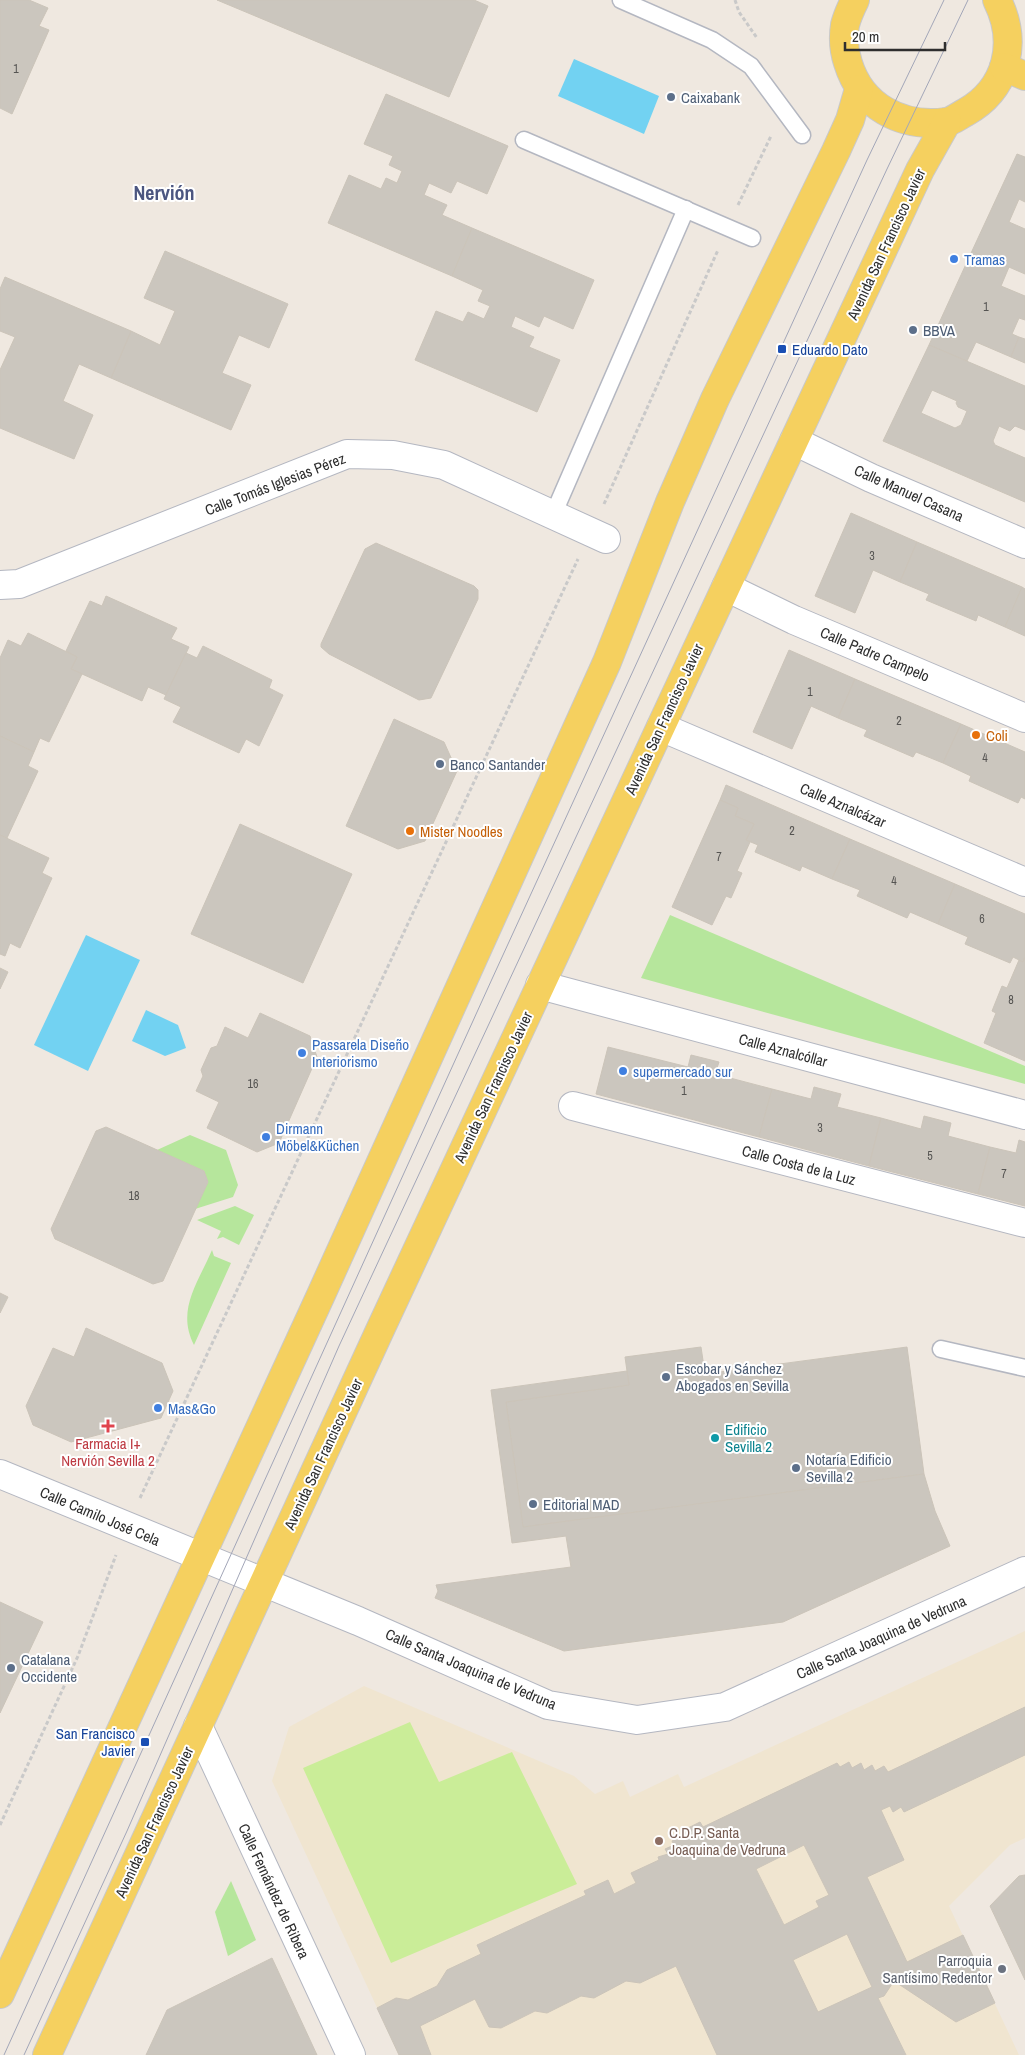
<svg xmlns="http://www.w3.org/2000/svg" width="1025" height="2055" font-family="'Archivo Narrow',sans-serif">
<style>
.education{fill:#f0e5d0}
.green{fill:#b6e69c}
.pitch{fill:#caed98}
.water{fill:#72d2f2}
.building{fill:#cbc6be;stroke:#cbc4b9;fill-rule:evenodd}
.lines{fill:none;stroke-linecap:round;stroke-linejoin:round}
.lane-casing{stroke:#b4b7c1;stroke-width:19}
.street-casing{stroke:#b4b7c1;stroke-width:30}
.primary-casing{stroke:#c9c9c9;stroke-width:30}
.path{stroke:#c9c9c9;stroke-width:3;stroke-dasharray:4 2.5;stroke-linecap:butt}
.lane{stroke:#fff;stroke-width:16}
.street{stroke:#fff;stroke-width:28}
.primary{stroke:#f5d05f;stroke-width:28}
.tram{stroke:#a2a6b8;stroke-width:1}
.service-dot{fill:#5c6f8a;stroke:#fff;stroke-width:2}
.shop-dot{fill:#3f7fe0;stroke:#fff;stroke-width:2}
.transit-dot{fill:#1a4fb4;stroke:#fff;stroke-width:2}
.food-dot{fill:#e8710a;stroke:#fff;stroke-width:2}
.health-dot{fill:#e0444e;stroke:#fff;stroke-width:2}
.culture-dot{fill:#0f9aa8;stroke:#fff;stroke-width:2}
.education-dot{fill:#8d6e63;stroke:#fff;stroke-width:2}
.worship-dot{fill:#6b7280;stroke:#fff;stroke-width:2}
.labels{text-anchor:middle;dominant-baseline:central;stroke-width:4;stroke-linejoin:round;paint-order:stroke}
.number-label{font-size:12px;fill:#555452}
.service-label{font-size:15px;fill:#4e5e75;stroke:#fff;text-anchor:start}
.street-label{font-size:15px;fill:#2e2e2e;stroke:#fff}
.shop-label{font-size:15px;fill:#366cbe;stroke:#fff;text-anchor:start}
.transit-label{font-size:15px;fill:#164399;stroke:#fff;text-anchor:start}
.food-label{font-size:15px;fill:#c56008;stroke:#fff;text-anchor:start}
.culture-label{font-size:15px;fill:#0d838f;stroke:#fff;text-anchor:start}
.health-label{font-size:15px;fill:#be3a42;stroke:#fff}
.education-label{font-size:15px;fill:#785e54;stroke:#fff;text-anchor:start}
.worship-label{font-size:15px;fill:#5b616d;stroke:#fff;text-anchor:end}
.district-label{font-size:20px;font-weight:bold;fill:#4c5680;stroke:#fff}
</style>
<rect width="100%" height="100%" fill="#efe8e0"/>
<path class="education" d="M1025 1631V1838L1010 1845 949 1906 1019 2055H399L272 1781 289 1727 364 1686 574 1776 595 1794 623 1781 630 1797 678 1774 684 1787Z"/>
<g class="green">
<path d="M670 915 1025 1066V1084L641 978Z"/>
<path d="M190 1135 226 1150 238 1185 233 1197 195 1209 208 1182 204 1171 157 1150Z"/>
<path d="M235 1206 254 1215 239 1245 223 1237 217 1239 221 1231 197 1220Z"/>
<path d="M212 1250 214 1256 231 1263 194 1345C176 1310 198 1283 212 1250Z"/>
<path d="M231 1881 256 1940 228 1956 215 1912Z"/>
</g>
<path class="pitch" d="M410 1722 439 1782 512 1752 577 1884 391 1963 303 1768Z"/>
<g class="water">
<path d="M574 59 659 96 644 134 558 96Z"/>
<path d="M86 935 140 960 88 1071 34 1045Z"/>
<path d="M146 1010 178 1025 186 1048 165 1056 132 1041Z"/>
</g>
<g class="building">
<path d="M0 0H29L48 8 39 26 49 30 12 114 0 108Z"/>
<path d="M217 0H474L488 6 449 97Z"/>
<path d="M386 94 508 146 487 194 457 181 451 193 429 183 424 195 447 205 442 215 472 228 452 276 328 223 349 175 381 189 386 178 397 183 402 171 389 165 393 156 364 144Z"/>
<path d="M1017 154 1025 157V202L1019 199 1009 222 1025 229V274L972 251Z"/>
<path d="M472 228 594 280 573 329 544 316 539 327 515 316 511 327 534 337 529 347 560 360 537 412 415 360 436 311 463 322 468 312 484 319 490 306 478 301 483 290 452 276Z"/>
<path d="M165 251 288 304 269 348 239 335 222 373 251 385 231 430 111 378 131 331 160 345 175 311 144 298Z"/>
<path d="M972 251 1009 267 1001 286 1025 296V320L1019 318 1012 334 1019 337 1011 357 976 342 967 361 929 345Z"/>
<path d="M5 277 131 331 111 378 79 364 63 401 93 415 74 459 0 428V370L15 337 0 331V289Z"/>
<path d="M1019 337 1025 339V363L1011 357Z"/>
<path d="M929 345 1025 386V430L1015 426 1010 431 999 426 993 441 995 445 1025 458V502L883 441ZM932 390 957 401 956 403 958 407 967 411 961 425 955 428 921 413Z"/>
<path d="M851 513 917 542 900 582 873 570 855 613 815 596Z"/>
<path d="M917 542 1022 587 1005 627 978 615 976 621 926 600 929 594 900 582Z"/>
<path d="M376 543 474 586 478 590V599L431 698 419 700 329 654 321 647V644L365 549Z"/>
<path d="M1022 587 1025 589V636L1005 627Z"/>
<path d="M106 596 177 628 171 639 189 647 166 695 148 687 142 701 71 669 77 657 66 651 90 601 102 606Z"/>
<path d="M28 633 77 657 71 669 82 674 49 742 40 738 34 752 0 736V658L8 640 21 646Z"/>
<path d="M203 646 272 680 269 688 283 695 259 746 246 739 239 753 173 722 181 707 164 699 186 653 197 658Z"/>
<path d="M789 650 855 679 838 718 811 706 792 749 753 732Z"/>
<path d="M855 679 961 724 943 763 916 752 913 757 864 736 867 730 838 718Z"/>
<path d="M394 719 444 742 457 771 425 841 398 849 346 826Z"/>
<path d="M961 724 1025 752V799L1021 797 1018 803 969 781 971 776 943 763Z"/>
<path d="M0 736 34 752 28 766 38 771 7 838 0 835Z"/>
<path d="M726 785 850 839 832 879 802 866 800 871 755 852 758 845 746 840 754 824 735 816 738 808 720 800Z"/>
<path d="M720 800 738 808 735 816 754 824 746 840 750 842 737 871 742 873 731 898 726 896 712 925 672 907Z"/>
<path d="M240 824 352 874 303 983 191 934Z"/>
<path d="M0 835 49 858 42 873 52 878 20 948 10 943 5 956 0 954Z"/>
<path d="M850 839 955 884 938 924 910 912 907 918 857 896 860 890 832 879Z"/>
<path d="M955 884 1025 914V957L1023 962 1013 957 1010 963 965 944 968 937 938 924Z"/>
<path d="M1025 957V1061L984 1043 996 1013 992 1011 1002 986 1007 988 1019 960 1023 962Z"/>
<path d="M0 968 8 972 0 989Z"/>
<path d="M260 1013 310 1036 317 1057 279 1143 257 1152 207 1128 219 1102 196 1091 203 1076 201 1070 211 1048 217 1046 225 1027 248 1038Z"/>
<path d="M608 1047 688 1067 691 1055 719 1062 715 1074 772 1089 759 1137 596 1094Z"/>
<path d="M814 1087 841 1094 837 1107 881 1118 869 1166 759 1137 772 1089 811 1099Z"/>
<path d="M924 1116 951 1123 948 1136 990 1147 978 1194 869 1166 881 1118 921 1129Z"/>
<path d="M106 1127 204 1171 208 1182 163 1281 153 1284 55 1239 51 1229 96 1131Z"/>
<path d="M1019 1140 1025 1142V1206L978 1194 990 1147 1016 1153Z"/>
<path d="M0 1293 8 1297 0 1313Z"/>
<path d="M86 1328 162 1363 173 1391 161 1418 71 1442 33 1425 26 1406 53 1348 74 1357Z"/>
<path d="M701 1347 705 1374 907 1347 924 1474 523 1527 506 1402 629 1385 625 1357Z"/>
<path d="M627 1371 629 1385 506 1402 523 1527 924 1474 935 1511 950 1546 783 1622 564 1651 435 1598 438 1591 436 1585 571 1567 566 1536 512 1543 491 1390Z"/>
<path d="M0 1602 43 1622 0 1713Z"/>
<path d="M1025 1707V1755L904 1812 901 1807 893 1812 890 1806 881 1810 904 1860 867 1877 907 1962 963 1935 995 2003 956 2022 894 1981 884 1996 878 1998 906 2055H717L676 1966 640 1983 626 1981 594 1998 581 1996 547 2013 535 2011 501 2028 489 2027 475 1999 420 2026 431 2055H399L377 2008 396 1998 408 2000 437 1986 447 1970 481 1954 477 1945 586 1895 584 1891 608 1880 614 1894 636 1883 631 1873 659 1860 658 1857 668 1854 665 1849 674 1845 672 1841 684 1836 682 1831 700 1822 703 1827 837 1763 840 1767 849 1762 852 1768 861 1763 864 1770 872 1765 875 1771 884 1766 888 1772ZM804 1845 829 1895 816 1901 819 1907 784 1925 756 1869ZM847 1934 872 1987 818 2012 793 1960Z"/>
<path d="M1025 1875V1980L990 1906 1019 1876Z"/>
<path d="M272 1958 317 2055H146L167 2010Z"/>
</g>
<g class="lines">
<g class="lane-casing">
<g id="lane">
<path d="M621 0 712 40 751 66 802 135"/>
<path d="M524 140 752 238"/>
<path d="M553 515 686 209"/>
<path d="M941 1349 1025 1368"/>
</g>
</g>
<g class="street-casing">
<g id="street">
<path d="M794 441 871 478 1025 544"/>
<path d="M0 585 19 584 347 454 393 455 444 465 606 539"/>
<path d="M726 587 794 620 1025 718"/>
<path d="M661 727 1025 882"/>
<path d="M540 985 1025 1115"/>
<path d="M573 1106 1025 1223"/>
<path d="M0 1474 358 1621 548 1705 637 1720 725 1707 1025 1571"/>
<path d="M198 1726 351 2055"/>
</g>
</g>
<g class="primary-casing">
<g id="primary">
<path d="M855 0C851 8 847 17 845 25 843 37 844 51 848 63 861 106 901 128 946 122 953 121 960 115 966 112 1008 88 1018 42 997 0"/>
<path d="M1004 67 1025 76"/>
<path d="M0 1994 320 1297 607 662 670 502 715 399 836 151 850 120 859 89"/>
<path d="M47 2055 380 1330 920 170 947 122"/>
</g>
</g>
<g class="path">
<path d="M735 0 739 12 757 38"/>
<path d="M738 205 771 136"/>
<path d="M604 504 718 250"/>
<path d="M140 1498 578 559"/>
<path d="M0 1825 78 1656 116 1555"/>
</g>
<use href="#lane" class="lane"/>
<use href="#street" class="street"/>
<use href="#primary" class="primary"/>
<g class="tram">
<path d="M4 2055 492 979 867 160 944 0"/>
<path d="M24 2055 127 1831 339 1346 887 169 968 0"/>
</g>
</g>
<g class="service-dot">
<circle cx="671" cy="97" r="5"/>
<circle cx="913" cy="330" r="5"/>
<circle cx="440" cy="764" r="5"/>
<circle cx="666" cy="1377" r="5"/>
<circle cx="796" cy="1468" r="5"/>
<circle cx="533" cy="1504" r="5"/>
<circle cx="11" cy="1668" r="5"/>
</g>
<g class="shop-dot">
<circle cx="954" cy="259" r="5"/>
<circle cx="302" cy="1053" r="5"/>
<circle cx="623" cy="1071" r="5"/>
<circle cx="266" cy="1137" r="5"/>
<circle cx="158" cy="1408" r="5"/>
</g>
<g class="transit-dot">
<rect x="777" y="344" width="10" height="10" rx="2.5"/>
<rect x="140" y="1737" width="10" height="10" rx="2.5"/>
</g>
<g class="food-dot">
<circle cx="976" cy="735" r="5"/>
<circle cx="410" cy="831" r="5"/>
</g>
<path class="health-dot" d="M105.5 1418.5h5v5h5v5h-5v5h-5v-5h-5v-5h5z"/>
<circle class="culture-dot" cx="715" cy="1438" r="5"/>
<circle class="education-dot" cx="659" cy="1841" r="5"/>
<circle class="worship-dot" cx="1002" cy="1969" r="5"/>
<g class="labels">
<g class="number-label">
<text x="16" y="69">1</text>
<text x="986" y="307">1</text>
<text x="872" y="556">3</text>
<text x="810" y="692">1</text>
<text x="899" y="721">2</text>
<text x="985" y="758">4</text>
<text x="792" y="831">2</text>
<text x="719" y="857">7</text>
<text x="894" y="881">4</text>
<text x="982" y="919">6</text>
<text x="1011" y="1000">8</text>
<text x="253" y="1084">16</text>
<text x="684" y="1091">1</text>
<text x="820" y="1128">3</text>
<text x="930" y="1156">5</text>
<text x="1004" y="1174">7</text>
<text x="134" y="1196">18</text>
</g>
<g class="service-label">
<text x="681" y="97">Caixabank</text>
<text x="923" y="330">BBVA</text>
<text x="450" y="764">Banco Santander</text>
<text x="676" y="1368">Escobar y Sánchez<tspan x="676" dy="17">Abogados en Sevilla</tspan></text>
<text x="806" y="1459">Notaría Edificio<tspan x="806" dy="17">Sevilla 2</tspan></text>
<text x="543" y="1504">Editorial MAD</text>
<text x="21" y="1659">Catalana<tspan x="21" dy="17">Occidente</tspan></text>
</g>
<g class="street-label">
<text transform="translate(886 244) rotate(-65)">Avenida San Francisco Javier</text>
<text transform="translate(275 484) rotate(-21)">Calle Tomás Iglesias Pérez</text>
<text transform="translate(909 493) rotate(24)">Calle Manuel Casana</text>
<text transform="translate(875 654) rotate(23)">Calle Padre Campelo</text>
<text transform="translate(664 719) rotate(-65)">Avenida San Francisco Javier</text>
<text transform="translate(843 805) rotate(23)">Calle Aznalcázar</text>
<text transform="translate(783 1050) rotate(15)">Calle Aznalcóllar</text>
<text transform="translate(493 1087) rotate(-65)">Avenida San Francisco Javier</text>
<text transform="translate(799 1165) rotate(15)">Calle Costa de la Luz</text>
<text transform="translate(323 1454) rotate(-65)">Avenida San Francisco Javier</text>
<text transform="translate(100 1516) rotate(23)">Calle Camilo José Cela</text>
<text transform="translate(881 1637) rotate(-24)">Calle Santa Joaquina de Vedruna</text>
<text transform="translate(471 1669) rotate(23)">Calle Santa Joaquina de Vedruna</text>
<text transform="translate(154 1822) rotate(-65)">Avenida San Francisco Javier</text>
<text transform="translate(274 1891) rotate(65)">Calle Fernández de Ribera</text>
</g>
<g class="shop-label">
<text x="964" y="259">Tramas</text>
<text x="312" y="1044">Passarela Diseño<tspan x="312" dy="17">Interiorismo</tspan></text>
<text x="633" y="1071">supermercado sur</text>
<text x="276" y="1128">Dirmann<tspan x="276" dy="17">Möbel&amp;Küchen</tspan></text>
<text x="168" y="1408">Mas&amp;Go</text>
</g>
<g class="transit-label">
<text x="792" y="349">Eduardo Dato</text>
<text x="135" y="1733" text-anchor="end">San Francisco<tspan x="135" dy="17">Javier</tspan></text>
</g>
<g class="food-label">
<text x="986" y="735">Coli</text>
<text x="420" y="831">Mister Noodles</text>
</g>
<g class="culture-label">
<text x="725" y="1429">Edificio<tspan x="725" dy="17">Sevilla 2</tspan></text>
</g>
<g class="health-label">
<text x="108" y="1443">Farmacia I+<tspan x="108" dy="17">Nervión Sevilla 2</tspan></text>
</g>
<g class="education-label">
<text x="669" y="1832">C.D.P. Santa<tspan x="669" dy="17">Joaquina de Vedruna</tspan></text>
</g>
<g class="worship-label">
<text x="992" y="1960">Parroquia<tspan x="992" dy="17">Santísimo Redentor</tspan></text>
</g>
<g class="district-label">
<text x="164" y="192">Nervión</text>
</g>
</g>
<path d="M845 42v8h100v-8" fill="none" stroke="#2e2e2e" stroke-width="2.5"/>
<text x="852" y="42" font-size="15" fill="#2e2e2e" stroke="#ffffff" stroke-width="4" paint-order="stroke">20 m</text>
</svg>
